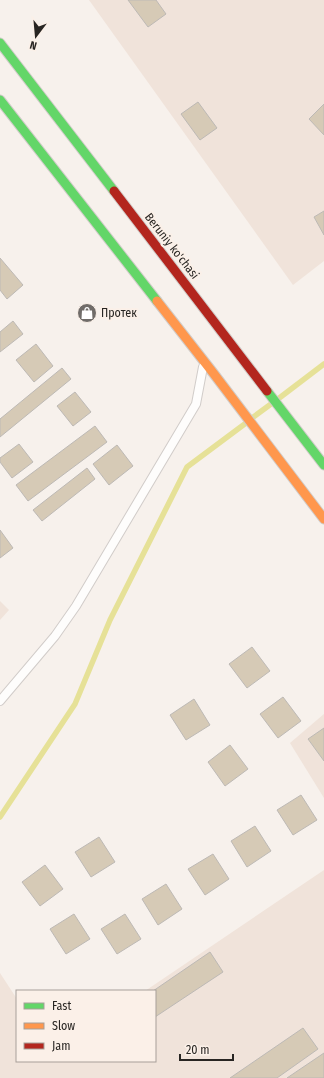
<svg xmlns="http://www.w3.org/2000/svg" width="324" height="1078" font-family="'Fira Sans Condensed',sans-serif">
<style>
.built{fill:#f0e3da}
.lines{fill:none;stroke-linecap:round;stroke-linejoin:round}
.stream{stroke:#e6e197;stroke-width:5.5}
.building{fill:#d6cab6;stroke:#bdb9b5}
.lane-casing{stroke:#d1ccc9;stroke-width:10}
.fast-casing{stroke:#d1ccc9;stroke-width:11}
.slow-casing{stroke:#d1ccc9;stroke-width:11}
.jam-casing{stroke:#d1ccc9;stroke-width:11}
.lane{stroke:#fefdfc;stroke-width:8}
.fast{stroke:#63d668;stroke-width:9}
.slow{stroke:#ff974d;stroke-width:9}
.jam{stroke:#b3261e;stroke-width:9}
.labels{text-anchor:middle;dominant-baseline:central;stroke-width:4;stroke-linejoin:round;paint-order:stroke}
.street-label{font-size:12px;fill:#282522;stroke:#fbf0e8}
.poi-label{font-size:12px;fill:#282522;stroke:#fbf0e8;text-anchor:start}
</style>
<rect width="100%" height="100%" fill="#f7f1ec"/>
<g class="built">
<path d="M89 0H324V261L293 285Z"/>
<path d="M0 601 9 610 0 620Z"/>
<path d="M324 714V798L290 743Z"/>
<path d="M324 870V1078H0V973L17 999V1061H155V991H145Z"/>
</g>
<g class="lines">
<g class="stream">
<path d="M278 399 324 364"/>
<path d="M252 418 271 404"/>
<path d="M0 817 75 704 110 620 187 467 246 423"/>
</g>
</g>
<g class="building">
<path d="M128 0H156L166 14 148 27Z"/>
<path d="M198 102 217 128 200 140 181 114Z"/>
<path d="M324 104V135L309 119Z"/>
<path d="M324 211V235L314 217Z"/>
<path d="M0 258 23 285 7 299 0 290Z"/>
<path d="M13 321 23 334 0 352V332Z"/>
<path d="M36 344 53 366 34 382 16 360Z"/>
<path d="M62 368 71 379 0 437V419Z"/>
<path d="M75 392 91 412 73 426 57 406Z"/>
<path d="M95 426 107 442 28 501 16 485Z"/>
<path d="M19 444 33 462 12 478 0 462V458Z"/>
<path d="M117 445 133 466 109 485 93 464Z"/>
<path d="M87 468 95 479 42 521 33 510Z"/>
<path d="M0 530 13 548 0 558Z"/>
<path d="M252 647 270 671 247 688 229 664Z"/>
<path d="M283 697 301 721 278 738 260 714Z"/>
<path d="M194 699 210 725 186 740 170 715Z"/>
<path d="M324 728V761L308 739Z"/>
<path d="M230 745 248 769 225 786 208 762Z"/>
<path d="M301 795 317 820 293 835 277 810Z"/>
<path d="M255 826 271 851 247 867 231 841Z"/>
<path d="M99 837 115 862 91 877 75 852Z"/>
<path d="M213 854 229 879 205 895 188 869Z"/>
<path d="M45 865 63 889 40 906 22 882Z"/>
<path d="M166 884 182 909 158 925 142 899Z"/>
<path d="M74 914 90 939 66 954 50 929Z"/>
<path d="M125 914 141 939 117 954 101 929Z"/>
<path d="M210 952 223 972 155 1017V991H153Z"/>
<path d="M303 1028 318 1049 277 1078H230Z"/>
<path d="M324 1053V1078H287Z"/>
</g>
<g class="lines">
<g class="lane-casing">
<path id="lane" d="M0 701 55 636 76 606 196 404 203 367"/>
</g>
<g class="fast-casing">
<g id="fast">
<path d="M0 43 114 191"/>
<path d="M0 100 157 301"/>
<path d="M267 391 324 465"/>
</g>
</g>
<g class="slow-casing">
<path id="slow" d="M157 301 214 374 324 519"/>
</g>
<g class="jam-casing">
<path id="jam" d="M114 191 267 391"/>
</g>
<use href="#lane" class="lane"/>
<use href="#fast" class="fast"/>
<use href="#slow" class="slow"/>
<use href="#jam" class="jam"/>
</g>
<defs>
<g id="shop-disc" transform="scale(1)"><circle r="9.5" fill="#706c69" stroke="#fbf0e8"/><path d="M-5-2.5h2.3a2.7 3.5 0 0 1 5.4 0H5L5.5 6h-11ZM-1.5-2.5h3a1.5 2.3 0 0 0-3 0Z" fill="#fff"/></g>
</defs>
<g fill-rule="evenodd">
<use href="#shop-disc" x="87" y="313"/>
</g>
<g class="labels">
<g class="street-label">
<text transform="translate(172 246) rotate(52)">Beruniy ko'chasi</text>
</g>
<g class="poi-label">
<text x="101" y="313">Протек</text>
</g>
</g>
<rect x="16" y="990" width="140" height="72" fill="#fbf0e8" stroke="#a79f99"/>
<rect x="24" y="1003" width="20" height="6" fill="#63d668" stroke="#a79f99"/>
<text x="52" y="1010" font-size="12" fill="#282522">Fast</text>
<rect x="24" y="1023" width="20" height="6" fill="#ff974d" stroke="#a79f99"/>
<text x="52" y="1030" font-size="12" fill="#282522">Slow</text>
<rect x="24" y="1043" width="20" height="6" fill="#b3261e" stroke="#a79f99"/>
<text x="52" y="1050" font-size="12" fill="#282522">Jam</text>
<g transform="translate(36 36) rotate(196)" stroke="#fbf0e8" stroke-width="3" paint-order="stroke">
<path d="M0-3L7 15L0 10L-7 15Z" fill="#282522"/>
<text y="-6" font-size="11" font-weight="bold" text-anchor="middle" fill="#282522">N</text>
</g>
<path d="M180 1054v6h53v-6" fill="none" stroke="#282522" stroke-width="2"/>
<text x="186" y="1054" font-size="12" fill="#282522" stroke="#fbf0e8" stroke-width="3" paint-order="stroke">20 m</text>
</svg>
